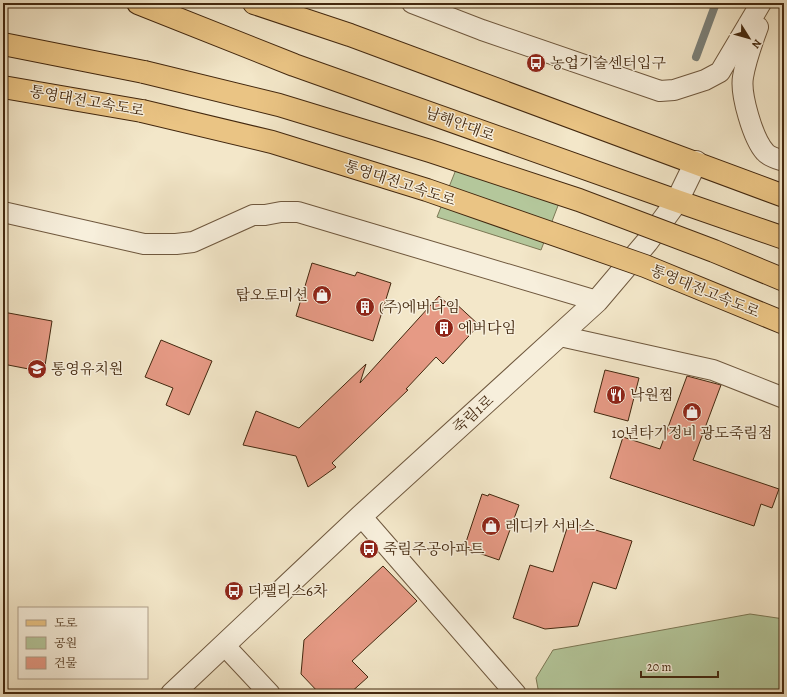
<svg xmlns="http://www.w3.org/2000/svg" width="787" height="697" font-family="Alegreya,'Noto Serif KR',serif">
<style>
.green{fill:#b4c79b;stroke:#7c7855}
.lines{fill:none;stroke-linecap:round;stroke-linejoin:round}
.stream{stroke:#7b817a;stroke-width:8}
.building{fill:#e69a85;stroke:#43280f}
.minor-casing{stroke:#6f583e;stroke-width:22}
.tertiary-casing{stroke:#6f583e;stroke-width:24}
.primary-casing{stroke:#43280f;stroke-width:24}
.motorway-casing{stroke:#43280f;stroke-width:24}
.minor{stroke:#f7efdc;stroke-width:20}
.tertiary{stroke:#f7efdc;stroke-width:22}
.primary{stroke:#eac484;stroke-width:22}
.motorway{stroke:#eac484;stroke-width:22}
.motorway-bridge-casing{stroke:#43280f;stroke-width:24;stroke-linecap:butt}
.motorway-bridge{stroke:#eac484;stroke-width:22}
.labels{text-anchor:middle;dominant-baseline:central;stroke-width:3;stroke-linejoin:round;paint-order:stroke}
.poi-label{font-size:15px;fill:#43280f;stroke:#f7efdc;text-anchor:start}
.street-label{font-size:15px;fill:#43280f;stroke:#f7efdc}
</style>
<rect width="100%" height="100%" fill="#f3e7c9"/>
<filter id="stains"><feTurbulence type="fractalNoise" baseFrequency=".005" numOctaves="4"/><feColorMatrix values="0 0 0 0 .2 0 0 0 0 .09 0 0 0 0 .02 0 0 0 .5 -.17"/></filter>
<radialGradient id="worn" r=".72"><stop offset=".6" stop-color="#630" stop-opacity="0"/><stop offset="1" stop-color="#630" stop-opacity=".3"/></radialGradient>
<g class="green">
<path d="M461 157 564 190 541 250 437 217Z"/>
<path d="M750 614 784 619V694H539L536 678 553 650Z"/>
</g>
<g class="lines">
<path class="stream" d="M696 57 716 3"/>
</g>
<g class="building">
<path d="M312 263 355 276 357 272 391 283 373 341 296 316Z"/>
<path d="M439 296 449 305 453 301 479 325 443 364 436 357 406 389 408 390 332 463 336 467 308 487 296 456 243 445 256 411 299 428 366 364 360 383Z"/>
<path d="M3 312 52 321 44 372 3 364Z"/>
<path d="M161 340 212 361 189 415 166 405 173 388 145 377Z"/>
<path d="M605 370 639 378 628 421 594 412Z"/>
<path d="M687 376 721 385 693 460 779 489 772 508 761 504 754 526 610 478 623 437 660 449Z"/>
<path d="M482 494 488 496 489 494 519 505 499 560 464 548Z"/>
<path d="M569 522 632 541 616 589 593 582 578 626 545 629 513 618 530 565 553 572Z"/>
<path d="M383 566 417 601 352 661 368 677 349 694H320L301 674 304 640Z"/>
</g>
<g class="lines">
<g class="minor-casing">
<g id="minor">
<path d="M412 3 482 30 660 91 674 90 705 80 720 72 761 3"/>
<path d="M758 27C752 43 746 59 743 77 740 94 753 139 765 152 769 157 778 159 784 161"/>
<path d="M3 212 144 244H176L193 242 253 215H265L281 212H298L597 301"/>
<path d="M560 336 713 370 784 398"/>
<path d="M361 516 516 694"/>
<path d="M224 645 270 694"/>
</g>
</g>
<g class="tertiary-casing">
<path id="tertiary" d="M172 694 361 516 597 301 647 242 677 201 696 162"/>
</g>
<g class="primary-casing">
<g id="primary">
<path d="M138 3 294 65 677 201 784 238"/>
<path d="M254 3 350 35 784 196"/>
</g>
</g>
<g class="motorway-casing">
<g id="motorway">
<path d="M3 44 144 72"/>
<path d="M3 87 142 111"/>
</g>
</g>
<use href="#minor" class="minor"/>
<use href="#tertiary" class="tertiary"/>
<use href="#primary" class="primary"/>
<use href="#motorway" class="motorway"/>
<g class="motorway-bridge-casing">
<g id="motorway-bridge">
<path d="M144 72 279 105 430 151 579 200 714 251 784 280"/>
<path d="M142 111 272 142 427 190 645 266 784 323"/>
</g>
</g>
<use href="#motorway-bridge" class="motorway-bridge"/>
</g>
<defs>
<g id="bus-disc" transform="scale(1)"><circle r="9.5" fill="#8f2418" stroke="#f7efdc"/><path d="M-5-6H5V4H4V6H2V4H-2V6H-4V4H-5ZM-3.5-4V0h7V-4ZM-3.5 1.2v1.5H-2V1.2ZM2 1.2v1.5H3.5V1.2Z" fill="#fff"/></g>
<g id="shop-disc" transform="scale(1)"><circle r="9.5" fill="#8f2418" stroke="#f7efdc"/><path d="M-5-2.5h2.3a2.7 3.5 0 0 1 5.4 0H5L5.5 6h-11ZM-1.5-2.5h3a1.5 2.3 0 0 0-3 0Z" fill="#fff"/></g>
<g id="building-disc" transform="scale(1)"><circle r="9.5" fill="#8f2418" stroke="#f7efdc"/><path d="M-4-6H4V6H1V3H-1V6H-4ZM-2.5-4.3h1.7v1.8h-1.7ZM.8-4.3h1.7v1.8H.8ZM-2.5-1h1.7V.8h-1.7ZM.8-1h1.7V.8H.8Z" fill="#fff"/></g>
<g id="school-disc" transform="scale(1)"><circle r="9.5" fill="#8f2418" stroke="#f7efdc"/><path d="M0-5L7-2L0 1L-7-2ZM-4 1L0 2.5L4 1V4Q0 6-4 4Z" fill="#fff"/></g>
<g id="restaurant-disc" transform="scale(1)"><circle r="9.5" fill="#8f2418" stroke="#f7efdc"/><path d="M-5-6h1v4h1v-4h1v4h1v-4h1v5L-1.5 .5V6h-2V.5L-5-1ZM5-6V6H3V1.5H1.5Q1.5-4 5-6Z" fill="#fff"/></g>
</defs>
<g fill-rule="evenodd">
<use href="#bus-disc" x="536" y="63"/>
<use href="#shop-disc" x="322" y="295"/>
<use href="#building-disc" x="365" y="307"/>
<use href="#building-disc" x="444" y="328"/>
<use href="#school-disc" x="37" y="369"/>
<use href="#restaurant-disc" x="616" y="395"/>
<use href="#shop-disc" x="692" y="412"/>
<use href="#shop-disc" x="491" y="526"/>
<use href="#bus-disc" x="369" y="549"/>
<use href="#bus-disc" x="234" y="591"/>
</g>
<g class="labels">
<g class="poi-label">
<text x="550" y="63">농업기술센터입구</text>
<text x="308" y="295" text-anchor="end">탑오토미션</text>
<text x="379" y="307">(주)에버다임</text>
<text x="458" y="328">에버다임</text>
<text x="51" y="369">통영유치원</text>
<text x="630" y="395">낙원찜</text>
<text x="692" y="433" text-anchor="middle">10년타기정비 광도죽림점</text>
<text x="505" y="526">레디카 서비스</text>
<text x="383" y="549">죽림주공아파트</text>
<text x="248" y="591">더팰리스6차</text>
</g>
<g class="street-label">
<text transform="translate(87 101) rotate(10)">통영대전고속도로</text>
<text transform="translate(460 124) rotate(20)">남해안대로</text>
<text transform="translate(400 183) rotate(18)">통영대전고속도로</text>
<text transform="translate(705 291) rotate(22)">통영대전고속도로</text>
<text transform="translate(473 414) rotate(-42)">죽림1로</text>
</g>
</g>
<rect width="787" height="697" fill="none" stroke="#f3e7c9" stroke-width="16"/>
<rect x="4" y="4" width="779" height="689" fill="none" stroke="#43280f" stroke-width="2"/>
<rect x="8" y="8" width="771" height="681" fill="none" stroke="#43280f"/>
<rect x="18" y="607" width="130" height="72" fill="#f7efdc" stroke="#af9f8a"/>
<rect x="26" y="620" width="20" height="6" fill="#eac484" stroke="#af9f8a"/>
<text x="54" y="627" font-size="12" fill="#43280f">도로</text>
<rect x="26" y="637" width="20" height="12" fill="#b4c79b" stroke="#af9f8a"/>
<text x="54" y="647" font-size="12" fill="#43280f">공원</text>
<rect x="26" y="657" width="20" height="12" fill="#e69a85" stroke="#af9f8a"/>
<text x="54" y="667" font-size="12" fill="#43280f">건물</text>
<g transform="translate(749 38) rotate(127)" stroke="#f7efdc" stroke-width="3" paint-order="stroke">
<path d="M0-3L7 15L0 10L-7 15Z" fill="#43280f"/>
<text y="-6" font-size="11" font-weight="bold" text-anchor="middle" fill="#43280f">N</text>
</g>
<path d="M641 671v6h77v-6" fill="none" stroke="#43280f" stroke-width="2"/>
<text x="647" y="671" font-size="12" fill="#43280f" stroke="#f7efdc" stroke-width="3" paint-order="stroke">20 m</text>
<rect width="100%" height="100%" filter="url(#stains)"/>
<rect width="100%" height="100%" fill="url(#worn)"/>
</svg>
